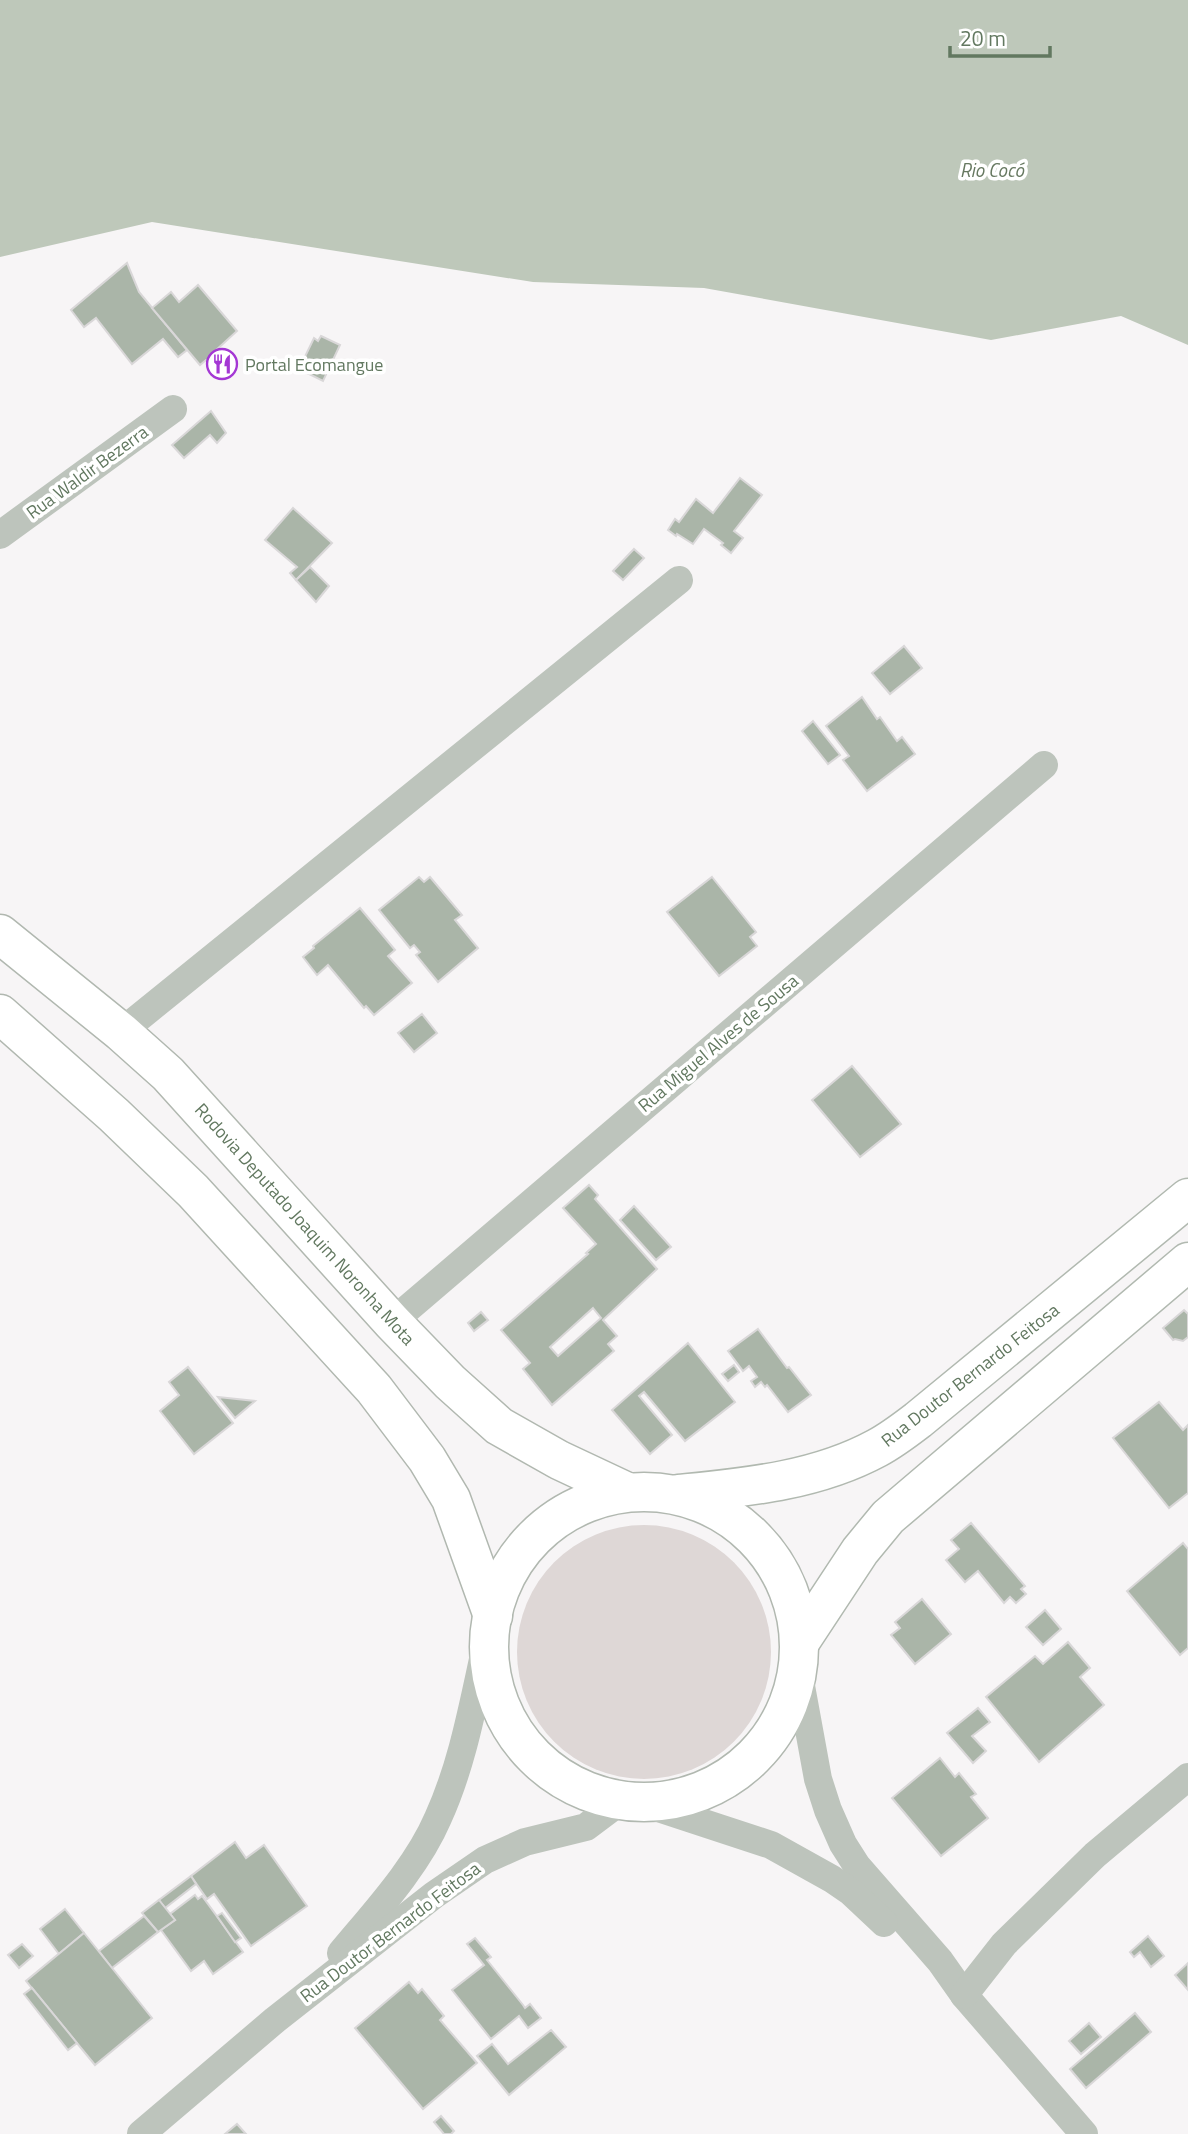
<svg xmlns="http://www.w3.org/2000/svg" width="1188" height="2134" font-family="'Titillium Web',sans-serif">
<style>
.green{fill:#ded7d6}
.water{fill:#bec8ba}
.building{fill:#aab5a8;stroke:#d9d7d8;stroke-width:2;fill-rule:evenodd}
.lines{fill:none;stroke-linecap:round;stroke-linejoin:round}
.primary-casing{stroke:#b1b9b0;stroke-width:41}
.highway-casing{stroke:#b1b8b0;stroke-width:41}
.street{stroke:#bdc4bc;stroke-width:28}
.primary{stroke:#fff;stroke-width:38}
.highway{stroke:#fff;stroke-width:38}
.labels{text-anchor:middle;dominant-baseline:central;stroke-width:7;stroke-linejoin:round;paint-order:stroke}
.poi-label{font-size:18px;fill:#627860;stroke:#fff;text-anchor:start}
.street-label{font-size:18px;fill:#627860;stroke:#fff}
.water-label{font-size:19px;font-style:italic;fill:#667860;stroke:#fff}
</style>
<rect width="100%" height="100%" fill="#f7f5f6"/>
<circle class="green" cx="644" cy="1652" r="127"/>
<path class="water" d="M0 0H1188V345L1121 316 991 340 704 288 533 282 152 222 0 257Z"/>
<g class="building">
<path d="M127 263 139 292 187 350 178 357 163 339 132 364 96 318 84 327 71 310Z"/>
<path d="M198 285 237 331 214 352 217 357 210 364 206 360 200 365 152 308 171 292 179 302Z"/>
<path d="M321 336 340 345 323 381 299 369 314 338 318 341Z"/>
<path d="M211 411 226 433 217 443 210 435 184 458 172 445Z"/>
<path d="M740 478 762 495 734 531 743 538 731 553 721 545 723 543 704 529 693 544 677 534 676 536 668 530 675 519 679 522 696 499 713 513Z"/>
<path d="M293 508 332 543 296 580 290 573 297 567 265 540Z"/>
<path d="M634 549 644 558 623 580 613 571Z"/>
<path d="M310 567 329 586 316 602 296 580Z"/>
<path d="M904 646 922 668 890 694 872 673Z"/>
<path d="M862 697 877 719 880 717 897 741 902 737 915 754 867 791 843 760 849 756 826 726Z"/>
<path d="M813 721 840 755 828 764 802 731Z"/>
<path d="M419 877 424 882 430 877 462 915 455 920 478 948 438 982 416 955 420 952 414 945 410 948 379 910Z"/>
<path d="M712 877 756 932 750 937 757 946 719 976 667 912Z"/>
<path d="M360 908 395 950 388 956 412 983 374 1015 366 1006 364 1008 328 965 317 975 303 957 314 948 313 946Z"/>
<path d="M422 1014 437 1033 414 1052 398 1033Z"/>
<path d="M852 1066 901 1124 860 1157 812 1100Z"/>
<path d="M589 1185 598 1195 595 1199 657 1269 603 1320 617 1336 608 1344 614 1351 552 1405 523 1369 530 1363 501 1330 588 1254 586 1253 596 1244 563 1208ZM593 1308 601 1318 558 1356 550 1347Z"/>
<path d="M634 1206 671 1247 656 1260 620 1220Z"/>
<path d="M1184 1310 1188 1314V1337L1183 1341 1175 1339 1173 1340 1163 1328Z"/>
<path d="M481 1312 488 1320 474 1331 468 1323Z"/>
<path d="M758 1329 787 1368 789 1367 811 1395 788 1412 767 1385 765 1387 761 1382 755 1387 751 1381 757 1377 749 1366 743 1371 728 1351Z"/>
<path d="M688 1343 735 1402 685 1441 644 1392 639 1396 672 1435 650 1454 612 1410Z"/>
<path d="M734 1365 739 1372 728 1381 722 1374Z"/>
<path d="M188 1367 233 1423 194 1454 160 1411 179 1395 169 1382Z"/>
<path d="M218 1397 255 1401 235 1418Z"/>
<path d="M1159 1402 1183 1430 1188 1425V1493L1169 1508 1113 1438Z"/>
<path d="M971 1523 1025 1586 1021 1589 1026 1594 1016 1603 1010 1597 1004 1603 978 1571 965 1582 946 1560 959 1549 951 1540Z"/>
<path d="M1183 1543 1188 1549V1648L1180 1655 1127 1591Z"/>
<path d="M922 1599 951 1634 915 1664 891 1635 900 1628 895 1622Z"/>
<path d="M1045 1610 1061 1629 1043 1645 1026 1627Z"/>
<path d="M1068 1642 1090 1668 1080 1677 1104 1705 1039 1762 986 1697 1035 1656 1043 1664Z"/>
<path d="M978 1708 990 1722 972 1736 986 1751 973 1763 947 1733Z"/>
<path d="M940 1758 955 1777 959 1773 976 1794 971 1797 988 1818 941 1856 892 1798Z"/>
<path d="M235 1842 246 1858 264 1845 307 1906 251 1946 214 1894 207 1899 191 1876Z"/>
<path d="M191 1876 196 1884 165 1908 159 1900Z"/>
<path d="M195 1895 198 1899 202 1896 243 1952 213 1974 204 1961 191 1971 161 1930 175 1920 170 1914Z"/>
<path d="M159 1900 175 1920 158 1932 142 1913Z"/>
<path d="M65 1909 84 1933 59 1954 40 1929Z"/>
<path d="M222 1913 241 1938 235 1942 217 1916Z"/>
<path d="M144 1916 158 1932 112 1968 99 1951Z"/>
<path d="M84 1933 152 2018 95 2065 26 1981Z"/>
<path d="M1148 1936 1164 1956 1151 1967 1140 1952 1134 1957 1130 1952Z"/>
<path d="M475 1938 491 1957 487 1960 523 2005 525 2008 530 2004 541 2018 528 2028 519 2016 491 2039 452 1990 484 1965 467 1944Z"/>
<path d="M22 1944 33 1956 19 1968 8 1955Z"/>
<path d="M1188 1963V1990L1175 1975Z"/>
<path d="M409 1982 418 1993 422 1989 444 2016 440 2020 477 2063 423 2109 355 2028Z"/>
<path d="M32 1988 77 2043 68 2050 24 1994Z"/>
<path d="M1135 2013 1151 2032 1086 2088 1070 2069Z"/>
<path d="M1089 2023 1101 2037 1081 2054 1069 2041Z"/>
<path d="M551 2030 566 2047 509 2095 477 2056 492 2044 508 2064Z"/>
<path d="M441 2116 454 2131 451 2134H444L434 2122Z"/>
<path d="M237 2124 246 2134H225Z"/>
</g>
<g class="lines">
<g class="primary-casing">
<g id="primary">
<path d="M679 1494C747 1487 816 1481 877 1448 892 1440 905 1430 918 1420L1188 1198"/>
<path d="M800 1642 860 1551 888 1517 1188 1262"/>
</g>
</g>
<g class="highway-casing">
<g id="highway">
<path d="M0 934 121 1032 168 1074 392 1322 450 1382 499 1426 559 1460 625 1491"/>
<path d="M0 1014 114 1115 193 1191 374 1389 427 1459 451 1499 493 1616"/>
<circle cx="644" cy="1647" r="155"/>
</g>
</g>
<g class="street">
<path d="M0 535 173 409"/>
<path d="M121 1032 679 580"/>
<path d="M392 1322 1044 765"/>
<path d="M797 1664 818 1779 828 1810 843 1844 857 1866 940 1961 964 1995 1084 2134"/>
<path d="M646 1804 771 1845 832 1879 851 1892 884 1923"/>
<path d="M341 1953C375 1912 417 1867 438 1818 464 1761 474 1698 488 1637"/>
<path d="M964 1995 1004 1944 1095 1855 1188 1777"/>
<path d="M141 2134 275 2020 434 1895 485 1860 525 1842 586 1827 622 1800"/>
</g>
<use href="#primary" class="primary"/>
<use href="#highway" class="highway"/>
</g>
<defs>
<g id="restaurant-ring" transform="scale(1.575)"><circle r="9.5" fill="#fff" stroke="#a438d4" stroke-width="1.5"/><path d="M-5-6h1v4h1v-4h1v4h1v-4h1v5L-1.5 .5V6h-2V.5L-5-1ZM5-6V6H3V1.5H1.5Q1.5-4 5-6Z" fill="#a438d4"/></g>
</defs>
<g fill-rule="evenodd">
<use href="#restaurant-ring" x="222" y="364"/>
</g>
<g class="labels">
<g class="poi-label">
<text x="245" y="364">Portal Ecomangue</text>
</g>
<g class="street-label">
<text transform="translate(87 472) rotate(-36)">Rua Waldir Bezerra</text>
<text transform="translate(718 1043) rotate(-40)">Rua Miguel Alves de Sousa</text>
<text transform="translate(305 1224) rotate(48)">Rodovia Deputado Joaquim Noronha Mota</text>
<text transform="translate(970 1375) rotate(-38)">Rua Doutor Bernardo Feitosa</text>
<text transform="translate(390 1932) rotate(-37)">Rua Doutor Bernardo Feitosa</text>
</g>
<g class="water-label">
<text x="992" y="169">Rio Cocó</text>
</g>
</g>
<path d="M950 46v10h100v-10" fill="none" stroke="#627860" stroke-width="3.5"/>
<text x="960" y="46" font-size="21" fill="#627860" stroke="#ffffff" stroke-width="5" paint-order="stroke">20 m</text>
</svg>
